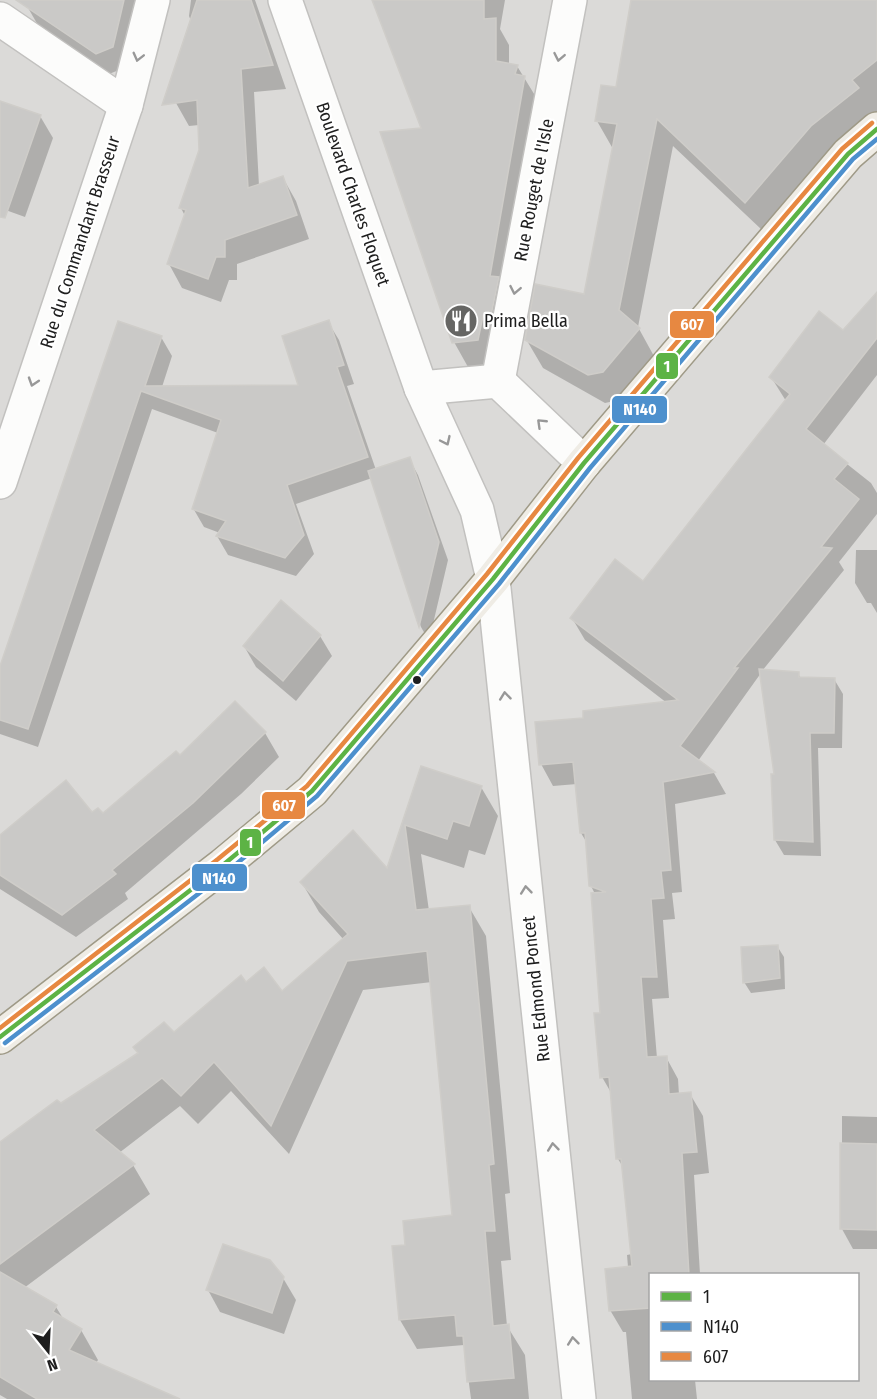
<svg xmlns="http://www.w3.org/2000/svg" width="877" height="1399" font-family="'Fira Sans Condensed',sans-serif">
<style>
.residential{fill:#dbdad8;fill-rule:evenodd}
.shadow{fill:#0003}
.building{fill:#cac9c7;stroke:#cfcdc9;stroke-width:1.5}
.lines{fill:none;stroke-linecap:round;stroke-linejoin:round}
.street-casing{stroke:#c2c1bf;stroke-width:36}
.primary-casing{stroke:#9f9a87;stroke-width:36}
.street{stroke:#fcfcfb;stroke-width:33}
.primary{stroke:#efece5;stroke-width:33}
.bus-1-casing{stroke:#fff;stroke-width:9}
.bus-2-casing{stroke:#fff;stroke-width:9}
.bus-3-casing{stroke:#fff;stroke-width:9}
.bus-1{stroke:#5db345;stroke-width:4.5}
.bus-2{stroke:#4d90cd;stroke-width:4.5}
.bus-3{stroke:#e78841;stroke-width:4.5}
.oneway{stroke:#989898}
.bus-dot{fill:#1e1e1e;stroke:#fff;stroke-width:2}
.labels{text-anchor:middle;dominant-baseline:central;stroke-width:4.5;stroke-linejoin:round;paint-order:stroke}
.street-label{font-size:18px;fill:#1e1e1e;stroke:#fff}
.poi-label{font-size:18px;fill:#1e1e1e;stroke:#fff;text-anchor:start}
.line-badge{stroke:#fff;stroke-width:2}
.badge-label{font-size:16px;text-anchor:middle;font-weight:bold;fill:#fff}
</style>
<rect width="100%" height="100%" fill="#ecebe7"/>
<path class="residential" d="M0 0H877V1399H0ZM650 1274H858V1380H650Z"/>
<g class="shadow">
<path d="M32 0H140L124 68 109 74 39 27 27 6Z"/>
<path d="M191 0H255L286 89 254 92 259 186 283 178 296 201 309 239 237 264V280H229L221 302 182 288 169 264 185 216 181 208 200 150 199 125 189 126 176 103 191 21 189 16Z"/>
<path d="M374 0H505L500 29 509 45V65L517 66 539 102 492 364 468 367 454 342 424 130Z"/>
<path d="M633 0H877V114L762 230 673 146 638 327 655 358 619 400 605 403 543 368 526 339 585 296 613 149 597 121 617 89Z"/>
<path d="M0 103 40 116 53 138 25 217 0 208Z"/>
<path d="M877 295V375L823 445 871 483 877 493V514L839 562 844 570 762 671 798 674 801 678 834 679 843 694 842 748H818L821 856 784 855 775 840V775L761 673 698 761 714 773 726 794 675 804 682 892 672 893 675 919 663 920 669 998 652 999 657 1058 666 1057 678 1079 679 1095 690 1094 703 1116 709 1173 694 1175 700 1274H650V1380H695L697 1399H632L626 1332H623L610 1310 628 1267 627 1255 632 1254 623 1167 618 1159 613 1096 602 1077V1014L595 894 591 886 587 843 581 833 577 784 553 786 541 764 585 720 667 703 585 640 572 618 643 583 786 401 771 377 843 332Z"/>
<path d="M328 322 339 340 354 384 347 386 376 470 409 459 418 475 448 560 429 641 421 627 372 478 296 504 314 554 296 576 228 555 217 536 220 533 204 527 193 508 218 433 152 409 38 747 0 734V670L161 337 172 356 162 387 300 386Z"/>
<path d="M856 550H877V613L871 603H867L855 583Z"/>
<path d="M320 636 332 656 296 701 256 667 244 646Z"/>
<path d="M235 703 265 733 279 757 241 794 125 893 128 899 76 937 0 889V837L92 814 103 815 180 757Z"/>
<path d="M422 768 481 787 498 816 485 855 469 850 464 868 421 854 429 911 469 907 486 936 510 1193 505 1194 511 1260 501 1261 507 1326 525 1355 529 1399H471L464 1345 417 1349 400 1320 393 1248 407 1246 454 1216 432 982 363 990 289 1154 231 1091 198 1124 180 1106 119 1153 133 1165 150 1194 24 1288 56 1307 64 1320 81 1330 98 1360 96 1363 161 1399H7L0 1395V1143L139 1054 135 1048 174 1034 246 984 282 993 344 940 319 912 302 883 388 871Z"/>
<path d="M777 946 784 957 785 989 751 993 744 982Z"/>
<path d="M842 1116 877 1117V1249H853L842 1229Z"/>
<path d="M283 1278 296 1300 284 1334 220 1312 208 1290Z"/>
</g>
<g class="building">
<path d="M16 0H124L113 47 96 54Z"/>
<path d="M197 0H251L273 65 241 69 248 188 283 176 297 215 225 240V257H216L208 279 167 264 186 210 179 208 199 150 197 100 162 105Z"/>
<path d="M372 0H484V19L496 18V61L518 65 515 74 525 76 490 276 499 277 490 320 483 316 478 340 452 343 380 132 421 128Z"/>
<path d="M631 0H877V60L852 80 859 88 811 126 745 203 657 119 619 310 640 328 603 372 588 375 525 340 535 284 584 294 617 124 595 121 601 85 616 87Z"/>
<path d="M0 101 41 115 5 218 0 217Z"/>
<path d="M877 292V338L806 429 848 463 834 479 859 499 821 547 832 548 734 668H738L680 746 715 772 663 782 671 870 661 871 664 898 651 899 657 977H641L647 1057 667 1056 669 1094 691 1092 697 1152 682 1153 689 1275H651V1308L609 1311 605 1269 632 1266 621 1159H616L609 1077 600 1078 594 1013H600L591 893 606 892 589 886 585 833H580L573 762 539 765 535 722 583 718V711L678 700 570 618 615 559 643 581 790 394 769 377 819 311 843 330Z"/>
<path d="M329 320 344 365 337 367 368 457 287 485 304 535 285 558 216 536 226 521 192 509 221 420 141 391 28 729 0 720V666L118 321 162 336 145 386 298 385 282 336Z"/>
<path d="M410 457 439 542 419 627 368 471Z"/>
<path d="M281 600 321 635 283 681 243 646Z"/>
<path d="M759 669 799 672V677L835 678 834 733H810L813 842 774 840 771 774H774Z"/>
<path d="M235 701 266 732 193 803 112 870 116 874 62 915 0 875V835L66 780 92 812 98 808 103 813 176 751 180 755Z"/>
<path d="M421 766 482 786 469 826 453 821 447 839 405 825 416 910 470 905 494 1164 489 1165 495 1231H485L493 1326 509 1324 514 1378 467 1382 463 1336H457L455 1315 399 1320 392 1246 405 1245 403 1221 452 1215 427 951 347 961 271 1126 214 1062 181 1096 162 1078 94 1130 135 1164 0 1264V1142L57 1100 61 1103 138 1053 133 1047 164 1022 174 1032 241 975 246 982 264 967 282 991 348 934 300 882 353 830 387 868Z"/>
<path d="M778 945 780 978 743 983 741 947Z"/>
<path d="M840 1143 877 1144V1230L840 1229Z"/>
<path d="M223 1244 270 1260 284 1277 272 1313 206 1290Z"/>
<path d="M0 1272 57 1305 53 1312 82 1329 69 1350 180 1399H37L0 1377Z"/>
</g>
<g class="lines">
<g class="street-casing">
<g id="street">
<path d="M285 0 421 388 477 510 493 579 579 1399"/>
<path d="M0 19 126 105"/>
<path d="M498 381 570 0"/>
<path d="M421 388 498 381 584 463"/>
<path d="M0 482 126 105 153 0"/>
</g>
</g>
<g class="primary-casing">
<path id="primary" d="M0 1037 223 865 312 791 493 579 584 463 848 154 877 129"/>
</g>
<use href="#street" class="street"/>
<use href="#primary" class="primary"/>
<g class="bus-1-casing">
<path id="bus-1" d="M0 1037 223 865 312 791 493 579 584 463 848 154 877 129"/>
</g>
<g class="bus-2-casing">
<path id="bus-2" d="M5 1043 228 871 317 796 499 584 590 468 853 159 877 139"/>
</g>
<g class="bus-3-casing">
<path id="bus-3" d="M0 1028 218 859 307 786 487 574 578 458 842 149 872 123"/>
</g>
<use href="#bus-1" class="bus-1"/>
<use href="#bus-2" class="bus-2"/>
<use href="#bus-3" class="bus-3"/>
</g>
<defs><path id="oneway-chevron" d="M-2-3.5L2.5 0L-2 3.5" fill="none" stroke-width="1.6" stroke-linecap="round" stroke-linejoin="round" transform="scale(1.5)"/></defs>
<g class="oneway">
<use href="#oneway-chevron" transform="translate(138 57) rotate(104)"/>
<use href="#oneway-chevron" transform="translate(559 57) rotate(101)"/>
<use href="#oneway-chevron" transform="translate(515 290) rotate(101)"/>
<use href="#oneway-chevron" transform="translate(33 382) rotate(108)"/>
<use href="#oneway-chevron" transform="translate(541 423) rotate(-136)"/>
<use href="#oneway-chevron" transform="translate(446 441) rotate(65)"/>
<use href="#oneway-chevron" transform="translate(505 696) rotate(-96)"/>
<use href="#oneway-chevron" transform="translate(526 890) rotate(-96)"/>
<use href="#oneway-chevron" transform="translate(553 1147) rotate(-96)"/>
<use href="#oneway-chevron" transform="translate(573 1341) rotate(-96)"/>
</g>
<defs>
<g id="restaurant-disc" transform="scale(1.725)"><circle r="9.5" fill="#666664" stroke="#fff"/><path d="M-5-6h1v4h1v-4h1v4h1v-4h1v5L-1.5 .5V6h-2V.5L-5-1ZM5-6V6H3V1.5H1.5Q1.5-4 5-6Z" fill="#fff"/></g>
</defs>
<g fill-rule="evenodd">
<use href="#restaurant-disc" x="461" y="321"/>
</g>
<circle class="bus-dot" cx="417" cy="680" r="5"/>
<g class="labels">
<g class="street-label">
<text transform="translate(534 190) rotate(-79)">Rue Rouget de l'Isle</text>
<text transform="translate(353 194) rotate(71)">Boulevard Charles Floquet</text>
<text transform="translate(80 242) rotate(-72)">Rue du Commandant Brasseur</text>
<text transform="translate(536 989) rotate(-96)">Rue Edmond Poncet</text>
</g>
<g class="poi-label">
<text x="484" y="321">Prima Bella</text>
</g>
</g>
<g class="line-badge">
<rect x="669" y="310" width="46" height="29" rx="6" fill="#e78841"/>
<rect x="655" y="352" width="24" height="28" rx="6" fill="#5db345"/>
<rect x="611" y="395" width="57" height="29" rx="6" fill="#4d90cd"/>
<rect x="261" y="791" width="45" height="29" rx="6" fill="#e78841"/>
<rect x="239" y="828" width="23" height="29" rx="6" fill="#5db345"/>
<rect x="191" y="863" width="57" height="29" rx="6" fill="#4d90cd"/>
</g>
<g class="badge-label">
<text x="692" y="330">607</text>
<text x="667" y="372">1</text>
<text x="640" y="415">N140</text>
<text x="284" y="811">607</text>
<text x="250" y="848">1</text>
<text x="219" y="884">N140</text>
</g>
<rect x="649" y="1273" width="210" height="108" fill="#ffffff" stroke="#a5a5a5" stroke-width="1.5"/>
<rect x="661" y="1292" width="30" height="9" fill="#5db345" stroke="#a5a5a5" stroke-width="1.5"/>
<text x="703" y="1303" font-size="18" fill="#1e1e1e">1</text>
<rect x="661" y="1322" width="30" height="9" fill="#4d90cd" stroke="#a5a5a5" stroke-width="1.5"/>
<text x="703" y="1333" font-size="18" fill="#1e1e1e">N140</text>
<rect x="661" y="1352" width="30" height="9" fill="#e78841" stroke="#a5a5a5" stroke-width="1.5"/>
<text x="703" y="1363" font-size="18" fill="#1e1e1e">607</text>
<g transform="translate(48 1351) rotate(162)" stroke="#ffffff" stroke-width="4.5" paint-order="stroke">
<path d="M0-4.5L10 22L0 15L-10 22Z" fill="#1e1e1e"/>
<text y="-9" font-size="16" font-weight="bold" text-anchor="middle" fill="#1e1e1e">N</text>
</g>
</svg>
